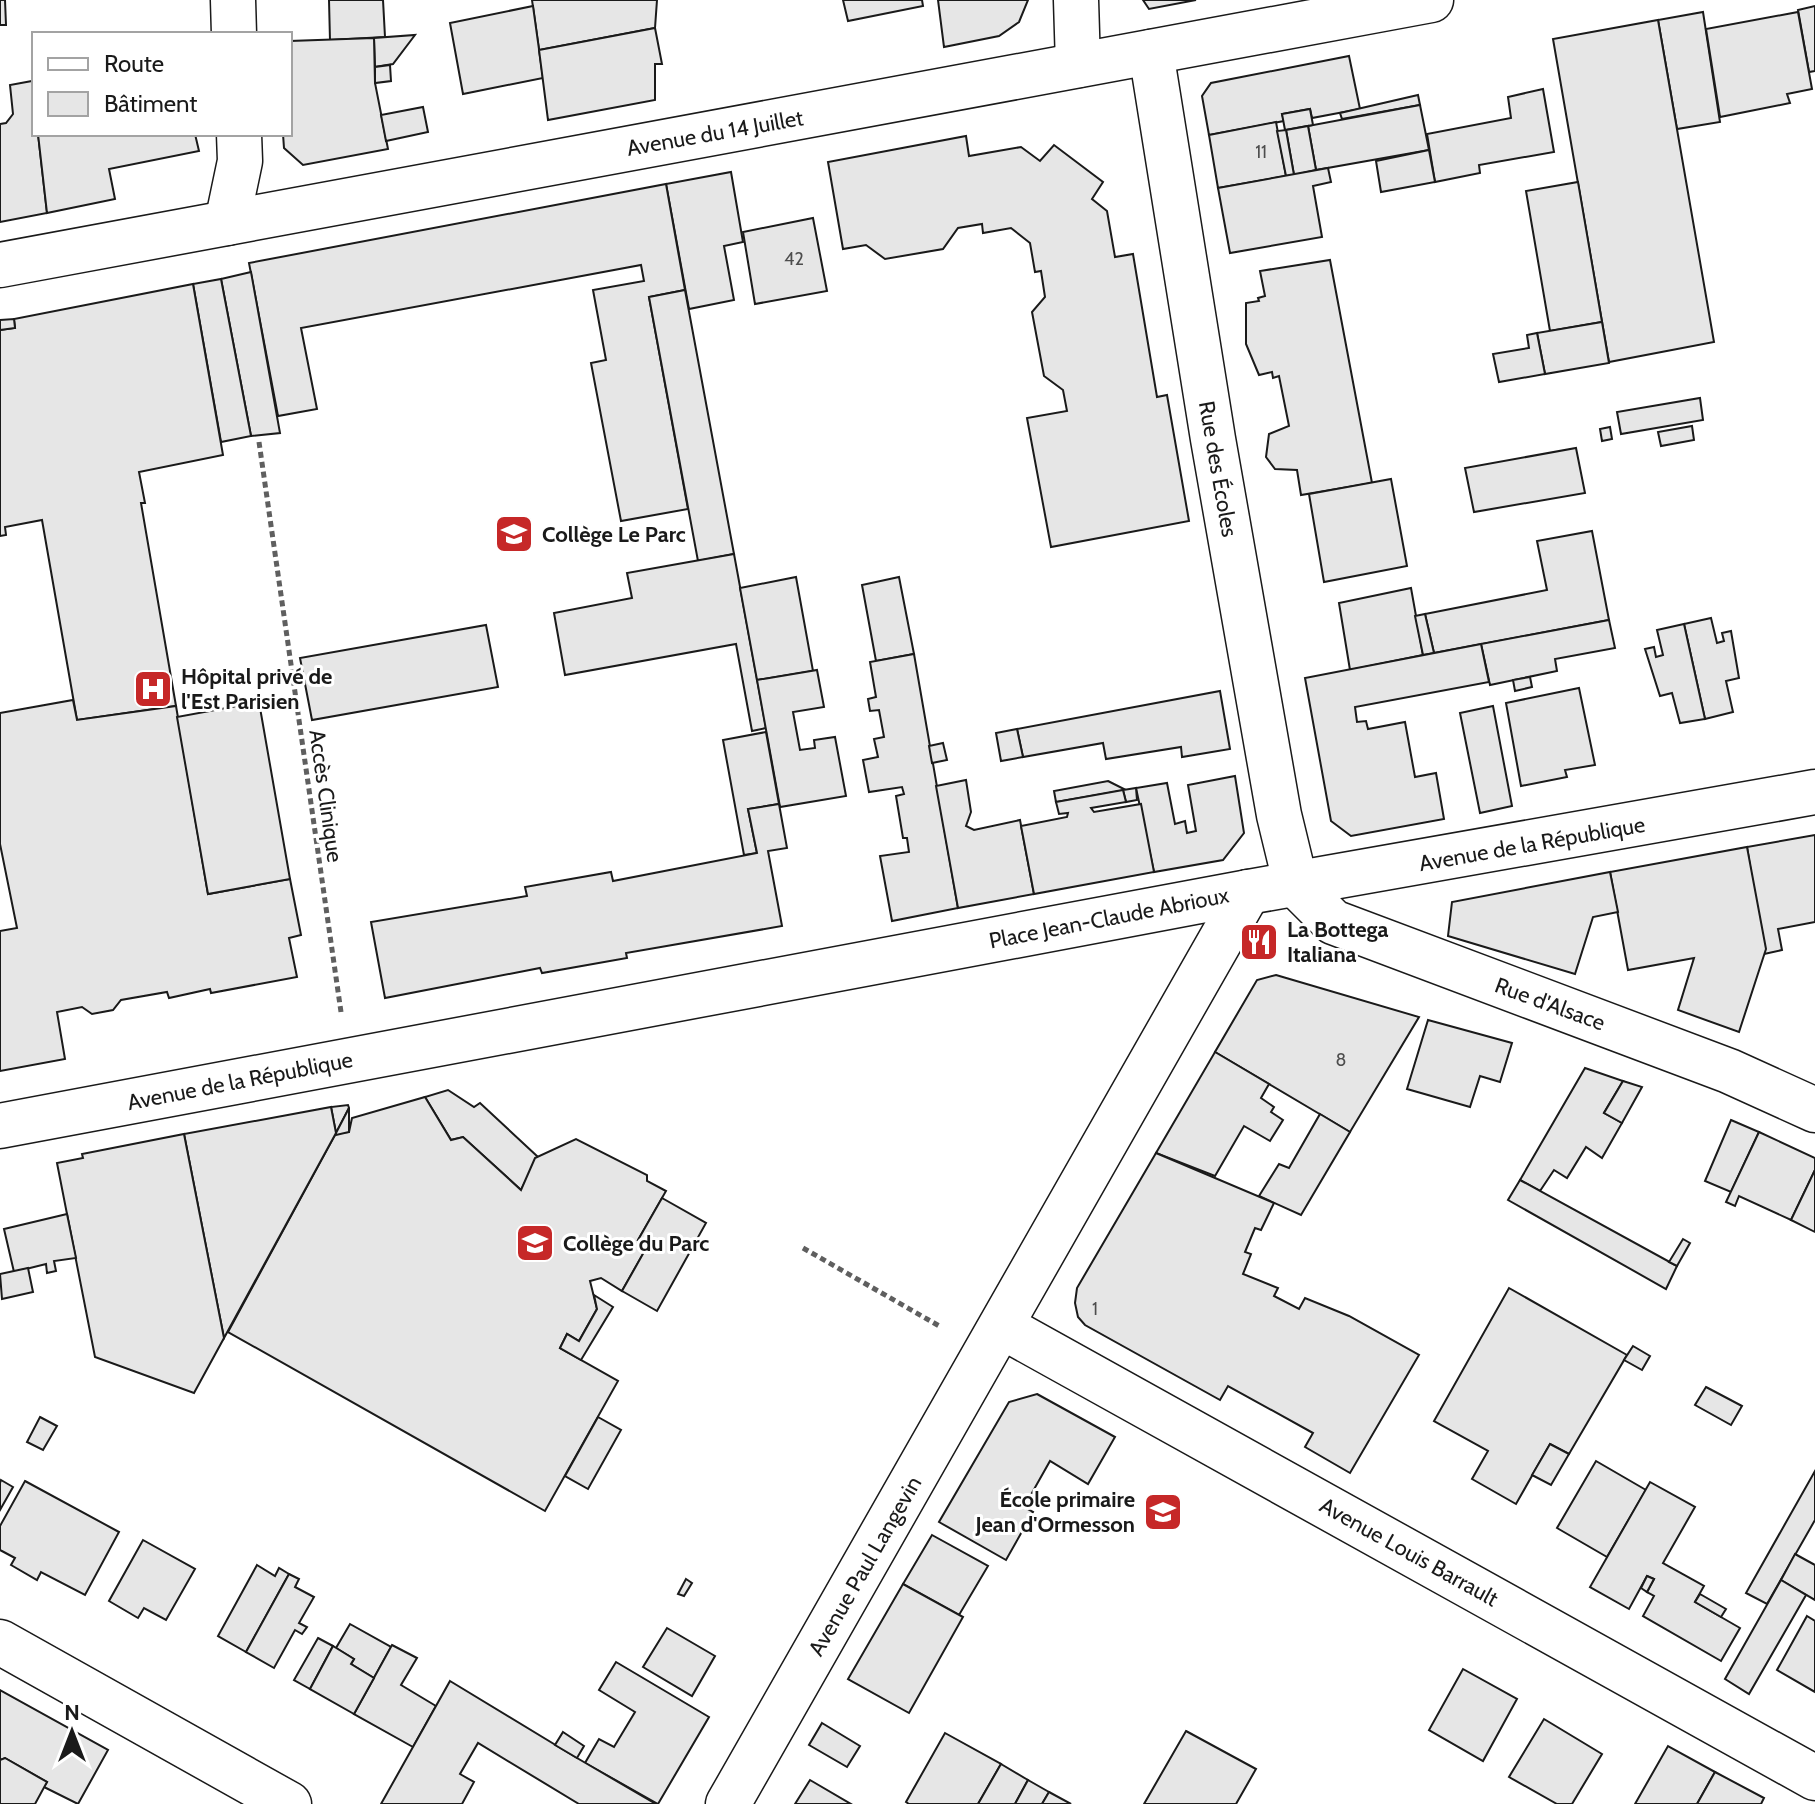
<svg xmlns="http://www.w3.org/2000/svg" width="1815" height="1804" font-family="Cabin,sans-serif">
<style>
.building{fill:#e6e6e6;stroke:#1a1a1a;stroke-width:2}
.lines{fill:none;stroke-linecap:round;stroke-linejoin:round}
.minor-casing{stroke:#1a1a1a;stroke-width:47}
.path{stroke:#5f5f5f;stroke-width:5;stroke-dasharray:6 4;stroke-linecap:butt}
.minor{stroke:#fff;stroke-width:44}
.labels{text-anchor:middle;dominant-baseline:central;stroke-width:6;stroke-linejoin:round;paint-order:stroke}
.number-label{font-size:18px;fill:#4d4d4d}
.street-label{font-size:22px;fill:#1a1a1a;stroke:#fff}
.poi-label{font-size:22px;font-weight:bold;fill:#1a1a1a;stroke:#fff;text-anchor:start}
</style>
<rect width="100%" height="100%" fill="#fff"/>
<g class="building">
<path d="M0 0H5L6 25H0Z"/>
<path d="M329 0H383L385 37 330 40Z"/>
<path d="M532 0H657L655 28 539 50Z"/>
<path d="M843 0H922L923 6 848 21Z"/>
<path d="M938 0H1028L1019 22 999 36 944 47Z"/>
<path d="M1143 0H1196L1149 9Z"/>
<path d="M533 6 543 78 463 94 450 23Z"/>
<path d="M1815 6V71L1809 72 1798 10Z"/>
<path d="M1703 12 1720 122 1677 129 1658 20Z"/>
<path d="M1798 12 1812 89 1787 94 1790 103 1720 117 1706 29Z"/>
<path d="M1658 20 1714 342 1609 362 1553 39Z"/>
<path d="M655 28 662 64H655V100L548 120 539 50Z"/>
<path d="M415 35 393 64 375 67 374 38Z"/>
<path d="M374 38 375 83 388 149 303 165 284 148 283 134H290V41Z"/>
<path d="M1349 56 1360 109 1312 118 1310 109 1282 114 1284 121 1209 135 1202 96 1211 83Z"/>
<path d="M390 65 391 81 375 83V67Z"/>
<path d="M32 81 34 134H38L47 213 0 222V124L6 123 13 114 10 85Z"/>
<path d="M1543 89 1554 152 1479 165 1480 173 1435 182 1427 134 1511 118 1508 97Z"/>
<path d="M1418 95 1420 105 1342 119 1340 113Z"/>
<path d="M1420 105 1429 150 1316 170 1308 126Z"/>
<path d="M423 107 428 132 386 141 381 115Z"/>
<path d="M1310 109 1313 125 1285 130 1282 114Z"/>
<path d="M1276 122 1286 176 1218 188 1209 135Z"/>
<path d="M1308 126 1316 170 1294 175 1286 130Z"/>
<path d="M1286 130 1294 175 1286 176 1277 131Z"/>
<path d="M38 134H195L199 151 109 169 115 199 47 213Z"/>
<path d="M966 136 969 156 1021 147 1040 161 1054 145 1103 182 1092 199 1107 211 1115 257 1133 254 1157 397 1167 395 1189 521 1051 547 1027 418 1067 411 1063 390 1044 376 1032 312 1045 297 1041 271 1035 272 1030 243 1011 228 983 233 982 224 958 228 943 249 885 259 866 245 843 249 828 162Z"/>
<path d="M1429 150 1435 182 1381 192 1376 161Z"/>
<path d="M1328 168 1331 182 1313 186 1322 237 1230 253 1218 188Z"/>
<path d="M731 172 743 242 724 246 734 300 689 309 666 184Z"/>
<path d="M1578 182 1602 322 1550 331 1526 191Z"/>
<path d="M666 184 685 290 649 297 688 509 621 521 591 363 606 360 593 290 644 281 641 265 301 328 317 409 278 416 249 263Z"/>
<path d="M813 218 827 291 755 304 743 232Z"/>
<path d="M1330 260 1372 483 1301 495 1297 470 1275 469 1266 457 1269 434 1289 426 1279 376 1273 378 1272 372 1259 375 1246 344V303L1259 301 1258 298 1265 296 1260 271Z"/>
<path d="M251 272 280 433 251 436 221 279Z"/>
<path d="M221 279 251 436 221 442 193 284Z"/>
<path d="M193 284 223 455 139 472 145 503H141L176 706 77 720 42 520 5 527 6 535 0 536V330L15 328 14 319Z"/>
<path d="M685 290 734 554 698 561 649 297Z"/>
<path d="M14 319 15 328 0 330V320Z"/>
<path d="M1602 322 1609 363 1545 374 1537 333Z"/>
<path d="M1537 333 1545 374 1499 382 1493 354 1529 348 1527 335Z"/>
<path d="M1700 398 1703 420 1621 434 1617 412Z"/>
<path d="M1692 426 1694 440 1661 446 1658 432Z"/>
<path d="M1610 427 1612 439 1602 441 1600 429Z"/>
<path d="M1576 448 1585 493 1474 512 1465 468Z"/>
<path d="M1391 479 1407 566 1324 582 1309 494Z"/>
<path d="M1592 531 1609 620 1434 653 1425 614 1547 590 1537 541Z"/>
<path d="M734 554 766 728 752 731 736 644 565 675 554 613 632 598 627 573Z"/>
<path d="M796 577 813 671 757 680 740 588Z"/>
<path d="M899 577 914 654 876 661 862 585Z"/>
<path d="M1411 588 1423 655 1350 670 1339 603Z"/>
<path d="M1425 614 1434 653 1423 655 1415 616Z"/>
<path d="M1711 618 1717 643 1724 641 1722 633 1731 631 1739 678 1726 681 1733 712 1705 719 1684 624Z"/>
<path d="M1609 620 1615 648 1555 659 1557 671 1490 685 1481 644Z"/>
<path d="M1684 624 1705 719 1680 723 1672 693 1660 696 1645 649 1654 647 1656 657 1663 655 1657 630Z"/>
<path d="M486 625 498 687 312 720 300 658Z"/>
<path d="M1481 644 1489 682 1355 707 1357 722 1366 721 1368 729 1405 722 1415 777 1436 773 1444 819 1351 836 1331 821 1305 678Z"/>
<path d="M914 654 958 908 892 921 880 856 909 852 907 838H903L896 796 904 794 902 787 869 792 863 760 878 757 874 739 884 737 879 710 870 711 868 699 876 697 870 662Z"/>
<path d="M817 670 824 707 793 712 800 750 815 748 814 740 835 737 846 796 780 807 757 680Z"/>
<path d="M1530 677 1532 687 1515 691 1513 680Z"/>
<path d="M1579 688 1595 765 1565 770 1567 777 1521 786 1506 703Z"/>
<path d="M1220 691 1230 749 1182 757 1181 747 1106 759 1103 743 1023 757 1017 729Z"/>
<path d="M73 700 77 720 176 706 208 894 290 879 301 935 289 938 297 977 211 993 210 989 169 998 167 992 121 1000 113 1010 92 1014 82 1007 57 1012 65 1059 0 1071V931L17 928 0 844V713Z"/>
<path d="M259 702 290 879 208 894 177 717Z"/>
<path d="M1493 706 1512 806 1480 813 1460 713Z"/>
<path d="M1017 729 1023 757 1001 761 996 733Z"/>
<path d="M766 732 779 804 748 809 757 853 744 855 723 740Z"/>
<path d="M943 743 947 760 932 763 929 746Z"/>
<path d="M1235 776 1244 833 1223 860 1154 872 1136 788 1167 783 1175 824 1185 821 1187 833 1196 831 1188 785Z"/>
<path d="M966 780 971 812 966 826 974 830 1020 820 1034 894 958 908 936 786Z"/>
<path d="M1108 781 1126 790 1056 802 1054 791Z"/>
<path d="M1136 788 1137 800 1126 802 1123 790Z"/>
<path d="M1123 790 1126 802 1091 808 1094 812 1141 804 1154 872 1034 894 1021 826 1067 817 1068 813 1059 814 1056 802Z"/>
<path d="M779 804 787 848 768 851 782 926 626 953 627 958 542 973 540 968 385 998 371 922 527 896 525 887 611 872 613 881 757 853 748 809Z"/>
<path d="M1815 835V922L1778 929 1782 950 1764 954 1747 847Z"/>
<path d="M1747 847 1766 949 1739 1032 1678 1010 1694 958 1628 970 1610 872Z"/>
<path d="M1610 872 1618 912 1593 917 1575 974 1448 936 1452 902Z"/>
<path d="M1276 975 1419 1017 1350 1132 1215 1052 1257 980Z"/>
<path d="M1428 1020 1512 1043 1500 1082 1480 1076 1470 1107 1407 1089Z"/>
<path d="M1215 1052 1269 1084 1261 1098 1274 1107 1271 1112 1283 1120 1270 1141 1244 1126 1215 1176 1156 1153Z"/>
<path d="M1585 1068 1623 1081 1604 1113 1622 1123 1602 1158 1586 1147 1567 1178 1554 1170 1540 1191 1520 1180Z"/>
<path d="M1623 1081 1642 1087 1622 1123 1604 1113Z"/>
<path d="M448 1090 474 1107 480 1103 538 1157 521 1190 463 1137 451 1140 425 1097Z"/>
<path d="M425 1097 451 1140 463 1137 521 1190 535 1158 576 1139 647 1175V1181L666 1191 638 1240 648 1245 622 1291 601 1278 590 1281 597 1309 579 1341 567 1334 560 1348 618 1381 545 1511 228 1332 336 1133 349 1132 352 1118Z"/>
<path d="M348 1105 349 1108 336 1133 331 1107Z"/>
<path d="M331 1107 336 1133 224 1338 184 1134Z"/>
<path d="M349 1108V1132L336 1135V1133Z"/>
<path d="M1320 1114 1350 1132 1301 1215 1259 1196 1279 1164 1289 1168Z"/>
<path d="M1731 1120 1759 1132 1731 1192 1705 1181Z"/>
<path d="M1759 1132 1815 1158V1170L1791 1220 1739 1196 1735 1206 1726 1202Z"/>
<path d="M184 1134 224 1338 194 1393 95 1357 57 1163 83 1158 82 1154Z"/>
<path d="M1156 1153 1274 1203 1261 1230 1255 1228 1245 1252 1251 1254 1243 1274 1278 1288 1274 1296 1299 1309 1305 1298 1349 1316 1419 1355 1350 1473 1305 1447 1313 1433 1228 1386 1220 1400 1085 1325 1078 1317 1075 1303 1077 1288Z"/>
<path d="M1815 1170V1232L1791 1220Z"/>
<path d="M1520 1180 1677 1266 1666 1289 1508 1200Z"/>
<path d="M662 1198 706 1223 657 1311 622 1291 648 1245 638 1240Z"/>
<path d="M67 1214 76 1258 54 1261 56 1271 47 1273 46 1264 14 1272 4 1229Z"/>
<path d="M1683 1239 1690 1243 1677 1266 1669 1262Z"/>
<path d="M28 1268 33 1292 2 1299 0 1274Z"/>
<path d="M1509 1288 1627 1355 1569 1454 1550 1444 1516 1504 1472 1479 1488 1451 1434 1421Z"/>
<path d="M594 1295 613 1307 581 1360 560 1348 567 1334 579 1341 597 1309Z"/>
<path d="M1633 1346 1650 1356 1642 1370 1624 1360Z"/>
<path d="M1706 1387 1742 1406 1731 1425 1695 1405Z"/>
<path d="M1037 1394 1115 1437 1088 1484 1050 1461 1024 1507 1033 1512 1006 1560 939 1522 1009 1402Z"/>
<path d="M40 1417 57 1426 43 1450 27 1442Z"/>
<path d="M598 1417 621 1430 588 1489 565 1476Z"/>
<path d="M1550 1444 1569 1454 1551 1485 1532 1475Z"/>
<path d="M1596 1461 1646 1490 1607 1557 1557 1528Z"/>
<path d="M1815 1471V1520L1767 1604 1746 1593Z"/>
<path d="M1 1480 13 1487 0 1510V1483Z"/>
<path d="M25 1481 119 1532 85 1595 41 1572 37 1580 11 1565 15 1558 0 1550V1526Z"/>
<path d="M1650 1482 1695 1507 1663 1563 1704 1586 1695 1602 1740 1628 1721 1661 1643 1616 1654 1596 1647 1592 1654 1579 1647 1576 1629 1609 1590 1587Z"/>
<path d="M932 1535 988 1566 959 1615 903 1584Z"/>
<path d="M143 1540 195 1569 166 1620 144 1608 138 1618 109 1601Z"/>
<path d="M1795 1554 1815 1565V1600L1781 1580Z"/>
<path d="M257 1565 275 1576 279 1568 289 1574 246 1652 218 1636Z"/>
<path d="M289 1574 299 1579 295 1587 314 1597 299 1623 307 1627 302 1634 295 1630 274 1668 246 1652Z"/>
<path d="M1647 1576 1654 1579 1647 1592 1641 1588Z"/>
<path d="M686 1579 692 1583 684 1596 678 1594Z"/>
<path d="M1781 1580 1806 1595 1749 1694 1725 1679Z"/>
<path d="M903 1584 963 1617 909 1713 848 1679Z"/>
<path d="M1700 1594 1726 1609 1721 1617 1695 1602Z"/>
<path d="M1807 1616 1815 1621V1692L1777 1670Z"/>
<path d="M350 1624 391 1647 374 1678 351 1664 354 1659 336 1648Z"/>
<path d="M667 1628 715 1656 692 1696 643 1667Z"/>
<path d="M318 1638 333 1646 310 1689 294 1680Z"/>
<path d="M392 1645 417 1658 401 1685 436 1706 413 1747 354 1714Z"/>
<path d="M333 1646 354 1659 351 1664 374 1678 354 1714 310 1689Z"/>
<path d="M616 1662 709 1717 658 1804 585 1763 599 1739 614 1747 635 1712 599 1690Z"/>
<path d="M1463 1669 1517 1699 1483 1761 1429 1730Z"/>
<path d="M450 1681 577 1758 656 1804H579L478 1743 460 1774 474 1782 462 1804H381Z"/>
<path d="M0 1690 108 1750 78 1804 44 1787 47 1782 5 1758 0 1760Z"/>
<path d="M1544 1719 1602 1754 1572 1804H1557L1509 1777Z"/>
<path d="M822 1723 860 1746 847 1767 809 1745Z"/>
<path d="M1186 1731 1256 1769 1236 1804H1144Z"/>
<path d="M563 1732 584 1746 577 1758 555 1745Z"/>
<path d="M945 1733 1001 1764 978 1804H909L906 1802Z"/>
<path d="M1668 1746 1715 1772 1697 1804H1635Z"/>
<path d="M5 1758 47 1782 35 1804H0V1760Z"/>
<path d="M1001 1764 1028 1780 1015 1804H978Z"/>
<path d="M1715 1772 1764 1798 1761 1804H1697Z"/>
<path d="M810 1780 851 1804H795Z"/>
<path d="M1028 1780 1049 1792 1042 1804H1015Z"/>
<path d="M1049 1792 1071 1804H1042Z"/>
</g>
<g class="lines">
<g class="minor-casing">
<g id="minor">
<path d="M233 0 234 34"/>
<path d="M1076 0 1078 65"/>
<path d="M1151 52 1213 439 1279 815 1296 885 1333 922 1729 1071 1815 1110"/>
<path d="M227 223 240 161 239 134"/>
<path d="M0 265 1431 0"/>
<path d="M0 1126 1248 892 1815 792"/>
<path d="M1003 1327 1815 1778"/>
<path d="M0 1642 289 1804"/>
<path d="M728 1804 1248 892"/>
</g>
</g>
<g class="path">
<path d="M259 442 341 1012"/>
<path d="M803 1248 941 1327"/>
</g>
<use href="#minor" class="minor"/>
</g>
<defs>
<g id="school-square" transform="scale(2)"><rect x="-9" y="-9" width="18" height="18" rx="4" fill="#c62828" stroke="#fff"/><path d="M0-5L7-2L0 1L-7-2ZM-4 1L0 2.5L4 1V4Q0 6-4 4Z" fill="#fff"/></g>
<g id="hospital-square" transform="scale(2)"><rect x="-9" y="-9" width="18" height="18" rx="4" fill="#c62828" stroke="#fff"/><path d="M-5-5h3v3.5h4V-5h3V5h-3V1.5h-4V5h-3Z" fill="#fff"/></g>
<g id="restaurant-square" transform="scale(2)"><rect x="-9" y="-9" width="18" height="18" rx="4" fill="#c62828" stroke="#fff"/><path d="M-5-6h1v4h1v-4h1v4h1v-4h1v5L-1.5 .5V6h-2V.5L-5-1ZM5-6V6H3V1.5H1.5Q1.5-4 5-6Z" fill="#fff"/></g>
</defs>
<g fill-rule="evenodd">
<use href="#school-square" x="514" y="534"/>
<use href="#hospital-square" x="153" y="689"/>
<use href="#restaurant-square" x="1259" y="942"/>
<use href="#school-square" x="535" y="1243"/>
<use href="#school-square" x="1163" y="1512"/>
</g>
<g class="labels">
<g class="number-label">
<text x="1261" y="152">11</text>
<text x="794" y="259">42</text>
<text x="1341" y="1060">8</text>
<text x="1095" y="1309">1</text>
</g>
<g class="street-label">
<text transform="translate(715 133) rotate(-10)">Avenue du 14 Juillet</text>
<text transform="translate(1218 469) rotate(80)">Rue des Écoles</text>
<text transform="translate(326 796) rotate(82)">Accès Clinique</text>
<text transform="translate(1532 844) rotate(-10)">Avenue de la République</text>
<text transform="translate(1109 918) rotate(-11)">Place Jean-Claude Abrioux</text>
<text transform="translate(1550 1004) rotate(20)">Rue d'Alsace</text>
<text transform="translate(240 1081) rotate(-11)">Avenue de la République</text>
<text transform="translate(1409 1552) rotate(29)">Avenue Louis Barrault</text>
<text transform="translate(865 1566) rotate(-60)">Avenue Paul Langevin</text>
</g>
<g class="poi-label">
<text x="542" y="534">Collège Le Parc</text>
<text x="181" y="676">Hôpital privé de<tspan x="181" dy="25">l'Est Parisien</tspan></text>
<text x="1287" y="929">La Bottega<tspan x="1287" dy="25">Italiana</tspan></text>
<text x="563" y="1243">Collège du Parc</text>
<text x="1135" y="1499" text-anchor="end">École primaire<tspan x="1135" dy="25">Jean d'Ormesson</tspan></text>
</g>
</g>
<rect x="32" y="32" width="260" height="104" fill="#ffffff" stroke="#a3a3a3" stroke-width="2"/>
<rect x="48" y="58" width="40" height="12" fill="#ffffff" stroke="#a3a3a3" stroke-width="2"/>
<text x="104" y="72" font-size="24" fill="#1a1a1a">Route</text>
<rect x="48" y="92" width="40" height="24" fill="#e6e6e6" stroke="#a3a3a3" stroke-width="2"/>
<text x="104" y="112" font-size="24" fill="#1a1a1a">Bâtiment</text>
<g transform="translate(72 1732)" stroke="#ffffff" stroke-width="6" paint-order="stroke">
<path d="M0-6L14 30L0 20L-14 30Z" fill="#1a1a1a"/>
<text y="-12" font-size="22" font-weight="bold" text-anchor="middle" fill="#1a1a1a">N</text>
</g>
</svg>
